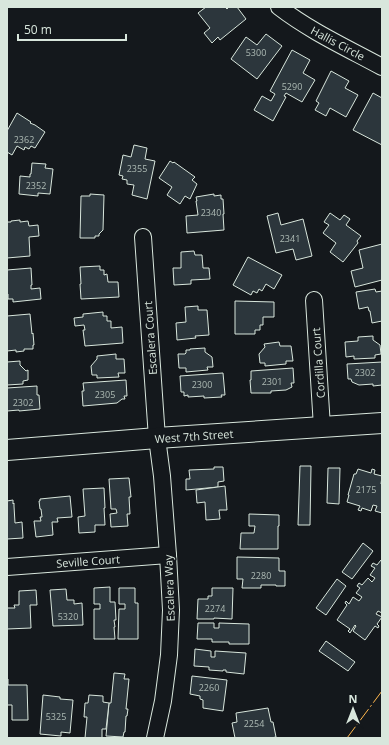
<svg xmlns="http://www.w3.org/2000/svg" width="389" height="745" font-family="'Open Sans',sans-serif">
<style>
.building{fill:#2c363c;stroke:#d8e6dc}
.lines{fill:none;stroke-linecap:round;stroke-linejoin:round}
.minor-casing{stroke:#d8e6dc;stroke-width:18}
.major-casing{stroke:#d8e6dc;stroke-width:22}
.minor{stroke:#14181c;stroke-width:16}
.major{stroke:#14181c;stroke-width:20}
.power{stroke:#ffb74d;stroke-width:1;stroke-dasharray:14 3 2 3;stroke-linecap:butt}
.labels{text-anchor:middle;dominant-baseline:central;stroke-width:3;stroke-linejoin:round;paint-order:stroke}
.number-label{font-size:9px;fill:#adbab4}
.street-label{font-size:11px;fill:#d8e6dc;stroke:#14181c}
</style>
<rect width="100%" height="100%" fill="#14181c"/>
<g class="building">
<path d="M206 7H225L227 9 229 7H237L246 19 220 40 218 37 212 43 204 33 210 28 198 13Z"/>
<path d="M266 34 282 46 257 79 231 59 246 37 257 45Z"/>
<path d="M292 50 310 60 303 73 315 80 302 102 286 93 284 96 286 97 273 121 254 110 262 96 271 101 275 94 270 91Z"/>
<path d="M331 71 349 81 345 88 358 95 346 117 330 108 326 116 315 110 319 103 316 101Z"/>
<path d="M373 93 382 98V145L353 130Z"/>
<path d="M17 113 31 122 30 123 35 125 45 132 35 148 31 146 29 149 25 147 24 150 17 146 12 155 7 152V131Z"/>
<path d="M134 145 147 148 145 159 155 161 147 199 132 195 134 185 127 184V180L122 179 123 176 119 175 123 155 131 157Z"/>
<path d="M170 161 173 163 174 162 195 177 192 180 197 184 190 199 185 196 180 204 167 195 172 187 159 178Z"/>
<path d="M32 163 46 164 45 168 53 169 50 194 38 193V196L19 194 20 176 30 177V174H31Z"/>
<path d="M90 194 104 195 103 230 99 234V236H95V238H80L81 196H90Z"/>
<path d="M214 194V196L221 195V199H223L224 214H223L224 230 187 233 186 216 198 215 196 201H197L196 197Z"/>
<path d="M278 213 281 225 303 219 312 256 296 260 293 249 276 253 267 216Z"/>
<path d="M330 213 340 220 344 215 350 219 346 225 361 236 357 241 358 243 343 262 330 252 336 243 323 233 329 225 324 222Z"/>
<path d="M20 220V222L28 221 29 226 38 225 39 236 29 237 30 256 7 258V261V222H11V221Z"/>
<path d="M382 244V280L355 287 351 271 363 268 359 250Z"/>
<path d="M194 251 195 255H202L203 268H209L210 279 191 280V284L174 285 173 268H181V252Z"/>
<path d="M248 257 282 275 274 289 266 284 262 291 259 289 257 293 253 291 251 295 233 285Z"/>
<path d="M100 266V270H104V275L107 274 108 282H118L119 297 81 299 80 284H81L80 267Z"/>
<path d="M31 268 32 285H31V289L40 288 41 299 13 302V299H8V294H7V270Z"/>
<path d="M375 289 376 292 382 291V321L372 323 370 311H369L368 307 359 309 356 292Z"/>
<path d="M235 301 274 302V317H263V325H260V330H255V334H235Z"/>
<path d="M198 306V310H207L209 335 195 336 196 338 177 340 176 323 186 322 185 307Z"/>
<path d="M103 312V316H107V321H111V328L122 327 123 343 85 346 83 330H85L84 325 75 326 74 318 83 317V314Z"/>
<path d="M30 314 32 334 33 333 34 345H33V349H24V351L16 352V350L7 351V316Z"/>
<path d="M373 336V340L380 345 381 354 375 355V358L354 359V356L346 357 345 342 358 341V337Z"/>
<path d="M279 342 280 346H291L293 361H286V364L265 366V363H260L259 354 265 347 264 344Z"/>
<path d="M205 348V352L212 357 213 367H207L208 370 186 372V368H179L178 354H185L186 353V350H190V349Z"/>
<path d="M116 354V359H124L125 373H118L119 377 97 378V375H92L91 366 97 359V356Z"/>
<path d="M20 361V365L26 371 28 370V380L23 381V384L7 385V362Z"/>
<path d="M382 362V385L373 386V384L359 385 352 382 351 379H348L347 364Z"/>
<path d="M293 368 294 383H291L292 387 286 390 271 391V393H251L250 380H251V371Z"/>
<path d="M223 373 225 395H221L222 397 204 398V396L188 397V395L184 396V392H181L180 376Z"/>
<path d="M126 380 127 396H124L125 399H122L117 403 83 406 82 391H84L83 383Z"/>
<path d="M37 386V395H39L40 409 19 411V410L7 411V388Z"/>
<path d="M300 466H311L310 525H298Z"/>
<path d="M214 467H223L224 481 218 482V487L186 490V479H190L189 470 214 469Z"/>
<path d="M328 468H340L339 504 327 503Z"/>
<path d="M358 469 371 473 372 469 375 470 374 474 382 476 381 484H382V513L375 511 377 506 373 505 371 511 362 508 361 511 358 510 360 506 347 502 349 495H348L354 474H356Z"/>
<path d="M129 478 131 497H129L130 514H127L128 526 111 527 110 514 117 513 116 509H111L109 479Z"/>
<path d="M225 486 227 510H219L220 519 206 520 205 502 197 503 196 490Z"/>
<path d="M104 488 105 508H104L105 525H95V532L79 533 78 517 85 516 83 489Z"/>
<path d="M70 496 72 517 57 518 58 522H52L53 535 36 537 34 521H41L40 517H42L41 509H40L39 501H40V499Z"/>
<path d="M13 500V504L14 503V506L15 523 22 522 23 538 7 539V501Z"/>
<path d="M249 514 279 515V526H278V549H240L241 533H254L255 526H249Z"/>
<path d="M363 543 373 551 352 579 342 572Z"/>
<path d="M237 557 279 558V571H285V586H276V585H261V588H242L243 579H237Z"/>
<path d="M381 560H382V613L378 611 376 614 382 617 377 624 379 626 378 628 375 626 365 640 353 631 356 626 355 625 350 633 348 631 350 629 337 620 347 605 345 603 346 601 349 604 353 597 359 601 362 597 356 593 360 588 357 586 359 583 362 585 368 578 372 582 375 578 370 575 375 568 371 566 373 563 377 565Z"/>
<path d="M337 579 346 586 326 615 316 608Z"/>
<path d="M110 587V602H115L116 620H114L115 627H114L115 639H94V609H100V604H94V588Z"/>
<path d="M119 588H135V603H138V639H118L119 609H125V604H119Z"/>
<path d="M212 588H233L232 619 214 618V619H197L198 599H208V596H212Z"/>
<path d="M66 589 67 600H74V604L82 603 83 625 53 626 50 590Z"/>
<path d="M36 590 37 605H30L31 628 7 629V608H15L14 605H19V591Z"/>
<path d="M198 623H214V628H219V623L249 624V644H229V642H212V639H197Z"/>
<path d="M326 641 355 662 348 671 319 651Z"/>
<path d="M195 649 211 651V657H215V651L246 653 244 674 226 672V670H223V671L209 670V667L194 666Z"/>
<path d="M114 673 125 674 124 679H129L126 709H128L127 716H126L125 732H124L123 737 106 736 109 703H111Z"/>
<path d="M192 676 227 680 223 711 203 708V700L200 699V696L190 694Z"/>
<path d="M7 679H8V685H27L28 720H12V705H7Z"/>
<path d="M43 695 60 697V699L73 700 70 733 61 732V736L40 734Z"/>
<path d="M89 695 103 696V702L109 703 106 729H102V738H85L87 717H84L85 703H88Z"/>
<path d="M268 708 271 722H273L276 737 271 738H235L232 723 237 722 236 713Z"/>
</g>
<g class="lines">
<g class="minor-casing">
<g id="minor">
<path d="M279 7C310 31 347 48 382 67"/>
<path d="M143 237 157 438 162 476 168 555 171 610 169 655 163 701 155 738"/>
<path d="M314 300 322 427"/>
<path d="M7 567 168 555"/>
</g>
</g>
<g class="major-casing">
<path id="major" d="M7 450 157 438 382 423"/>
</g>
<use href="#minor" class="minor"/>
<use href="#major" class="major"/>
<path class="power" d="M347 738 382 691"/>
</g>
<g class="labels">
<g class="number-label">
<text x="256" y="52">5300</text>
<text x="292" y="86">5290</text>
<text x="24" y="139">2362</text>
<text x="137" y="168">2355</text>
<text x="36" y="185">2352</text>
<text x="211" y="212">2340</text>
<text x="290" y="238">2341</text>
<text x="365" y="372">2302</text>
<text x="272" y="381">2301</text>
<text x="202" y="384">2300</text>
<text x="105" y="394">2305</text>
<text x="23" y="402">2302</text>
<text x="366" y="489">2175</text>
<text x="261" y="575">2280</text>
<text x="215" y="608">2274</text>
<text x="68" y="616">5320</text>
<text x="209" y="687">2260</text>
<text x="56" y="716">5325</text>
<text x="254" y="723">2254</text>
</g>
<g class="street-label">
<text transform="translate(338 43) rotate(28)">Hallis Circle</text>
<text transform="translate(150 338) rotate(-94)">Escalera Court</text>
<text transform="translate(318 363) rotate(-94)">Cordilla Court</text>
<text transform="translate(194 436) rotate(-4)">West 7th Street</text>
<text transform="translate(88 561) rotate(-4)">Seville Court</text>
<text transform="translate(169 588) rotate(-92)">Escalera Way</text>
</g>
</g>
<rect width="389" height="745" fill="none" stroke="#d8e6dc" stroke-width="16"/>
<g transform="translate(353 709)" stroke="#14181c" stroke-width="3" paint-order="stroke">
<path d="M0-3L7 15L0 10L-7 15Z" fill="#d8e6dc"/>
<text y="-6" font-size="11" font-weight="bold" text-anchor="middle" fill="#d8e6dc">N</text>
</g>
<path d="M18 34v6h108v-6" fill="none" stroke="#d8e6dc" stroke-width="2"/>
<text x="24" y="34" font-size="12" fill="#d8e6dc" stroke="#14181c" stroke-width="3" paint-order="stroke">50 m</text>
</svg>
